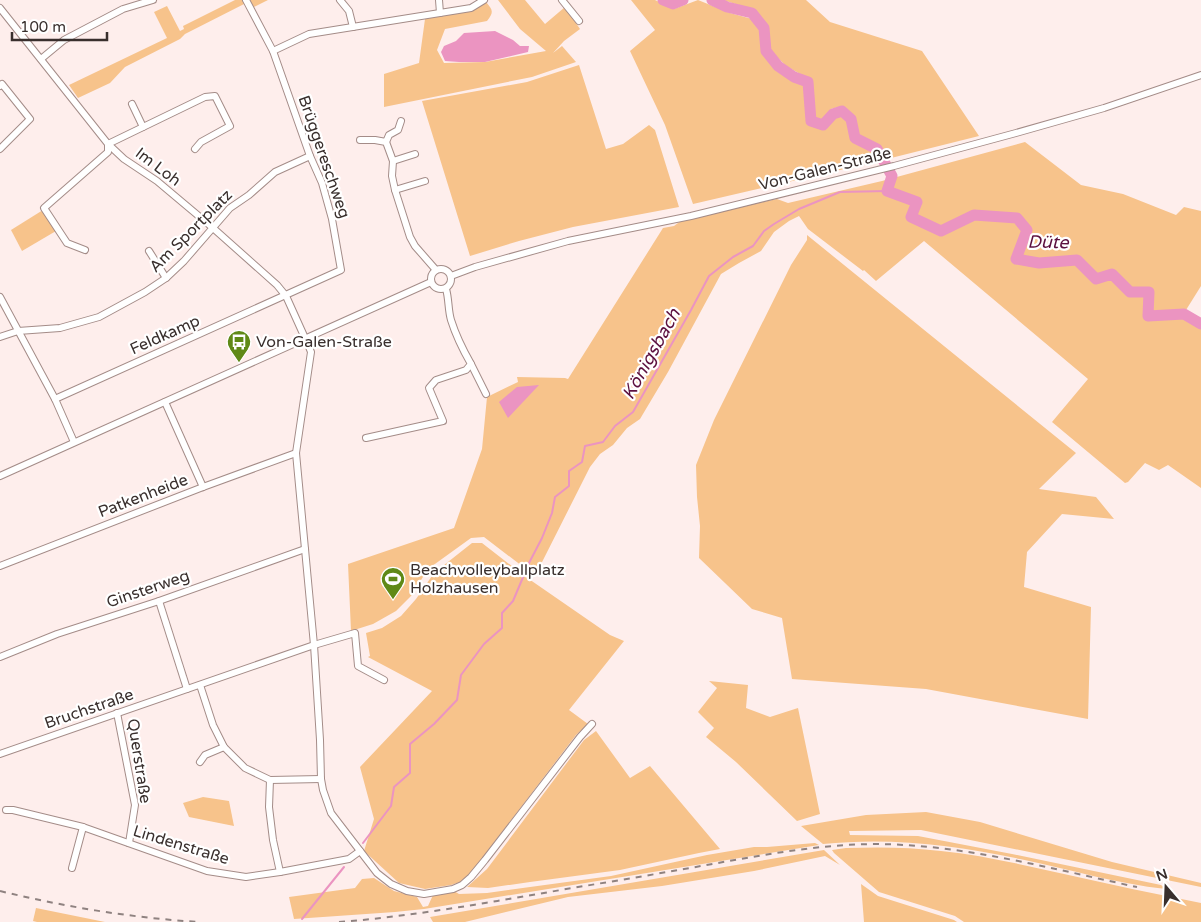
<svg xmlns="http://www.w3.org/2000/svg" width="1201" height="922" font-family="'Varela Round',sans-serif">
<style>
.green{fill:#f7c38b}
.water{fill:#eb94c1}
.lines{fill:none;stroke-linecap:round;stroke-linejoin:round}
.stream{stroke:#eb94c1;stroke-width:2}
.river{stroke:#eb94c1;stroke-width:11}
.street-casing{stroke:#a48c88;stroke-width:8}
.street{stroke:#fff;stroke-width:6}
.rail{stroke:#8f8280;stroke-width:2;stroke-dasharray:6 6;stroke-linecap:butt}
.labels{text-anchor:middle;dominant-baseline:central;stroke-width:4.5;stroke-linejoin:round;paint-order:stroke}
.street-label{font-size:16px;fill:#392f2d;stroke:#fff}
.poi-label{font-size:16px;fill:#392f2d;stroke:#fff;text-anchor:start}
.water-label{font-size:18px;font-style:italic;fill:#5c103f;stroke:#fff}
</style>
<rect width="100%" height="100%" fill="#feeeec"/>
<g class="green">
<path d="M235 0H268L254 7 250 1 185 34 180 39 125 67 110 83 78 98 69 85 167 38 154 12 167 6 180 31 184 29 183 26Z"/>
<path d="M498 0H525L545 24 565 7 580 29 564 41 553 53 562 46 576 62 532 77 384 107V74L419 63 425 19 469 11 486 2C493 10 494 12 487 21L445 29 437 50 444 63 485 62 546 51 520 29Z"/>
<path d="M631 0H655L674 9 698 0 730 13 752 19 761 30 762 52 774 69 792 81 805 85 807 123 824 129 836 116 841 114 848 121 854 140 875 151 879 161 693 204 665 125 630 51 655 30Z"/>
<path d="M723 0H806L830 22 922 51 979 136 887 159 880 146 858 135 854 116 842 106 831 109 821 121 815 119 811 80 786 66 770 50 768 27 754 10Z"/>
<path d="M579 65 606 149 623 144 649 125 655 130 679 207 573 227 519 241 470 256 422 101 527 82Z"/>
<path d="M1025 142 1081 185 1123 194 1176 215 1184 207 1201 211V286L1186 310 1201 320V488L1168 465 1159 470 1145 463 1128 482 1125 483 1052 422 1088 379 924 241 876 281 864 270 863 271 808 229 799 216 789 221 774 232 761 251 739 263 721 274 668 372 640 419 627 428 613 445 600 454 590 467 535 576 484 537 471 538 428 569 411 596 396 611 373 624 351 631 348 564 454 528 482 449 487 397 518 382 517 377 565 378 568 379 663 228 674 226 682 220 777 199 788 203 882 181Z"/>
<path d="M43 210 56 231 22 251 11 230Z"/>
<path d="M807 235 1076 453 1039 489 1096 497 1114 519 1062 514 1027 552 1024 587 1091 607 1088 719 926 689 792 679 782 618 752 609 699 558 700 526 697 497 696 465 714 420 791 265 807 240Z"/>
<path d="M472 543H482L526 577 610 635 624 641 569 710 588 724 576 735 470 874 460 882 451 885 425 889 399 883 364 851 374 819 360 767 432 691 368 657 370 656 366 633 382 628 401 616 416 599 434 573Z"/>
<path d="M709 681 748 685 746 708 770 717 798 708 820 814 797 821 736 762 706 737 714 728 698 712 717 688Z"/>
<path d="M596 731 630 778 650 766 720 849 699 853 620 870 530 882 488 888 467 887 487 869 584 740Z"/>
<path d="M203 797 229 801 234 826 189 817 183 803Z"/>
<path d="M926 812 980 822 1112 862 1201 883V887L921 830 852 831H849L850 835 918 836 1012 854 1161 885 1166 889C1117 884 1069 869 1020 859 956 845 889 837 823 844L801 826 866 815Z"/>
<path d="M815 843 819 845 424 909 395 912 294 919 289 897 355 888 362 879 374 878 394 891 417 897 423 907 428 906 433 895 454 891 459 894 487 893 611 876 707 855 754 847H767Z"/>
<path d="M846 848C878 847 909 847 941 851 982 855 1023 865 1064 874 1109 884 1155 894 1201 903V922H964L955 916 879 892 834 853 832 850Z"/>
<path d="M824 850 840 865 825 856 754 871 662 886 568 897 465 922H433L430 917Z"/>
<path d="M861 884 878 896 954 920 957 922H864Z"/>
<path d="M36 908 105 922H37L33 921Z"/>
</g>
<g class="water">
<path d="M495 31 513 40 520 46H529L528 52 485 62H459L445 61 441 52 444 46 456 41 464 33Z"/>
<path d="M539 385 508 418 499 402 517 387Z"/>
</g>
<g class="lines">
<g class="stream">
<path d="M363 843 391 806 394 787 410 773V744L434 724 457 700 461 675 484 644 502 628V613L513 601 529 563 542 538 552 513 555 497 569 486V471L582 462 585 446 603 442 615 426 633 412 691 310 709 276 733 257 753 246 764 231 774 224 799 209 840 192 887 191"/>
<path d="M302 919 344 867"/>
</g>
<g class="river">
<path d="M663 0 673 4 683 0"/>
<path d="M712 0 727 7 752 13 764 28 766 51 778 66 794 77 808 82 811 121 823 125 833 114 842 111 851 119 855 138 877 149 892 176 887 191 917 202 911 217 941 231 974 215 1017 218 1027 230 1016 259 1039 263 1077 260 1096 279 1112 274 1130 292H1149L1148 316 1184 314 1201 324"/>
</g>
<g class="street-casing">
<g id="street">
<path d="M340 0 349 11 353 27"/>
<path d="M439 0 440 13"/>
<path d="M562 0 579 21"/>
<path d="M0 8 108 144 124 159 157 181 213 228 277 285 286 296 309 347 311 352 296 453 314 645 320 740 321 779 323 790 331 813 377 873 391 884 407 891 424 894 453 889 462 885 471 877 485 860 580 737 592 724"/>
<path d="M273 51 309 34 471 8 484 0"/>
<path d="M41 59 64 40 123 9 153 0"/>
<path d="M0 86 2 84 30 119 0 149"/>
<path d="M132 104 143 127"/>
<path d="M360 140H375L386 142 393 161 392 176 395 190 410 237 415 246 436 270"/>
<path d="M386 142 389 135 398 130 401 121"/>
<path d="M393 161 415 154"/>
<path d="M395 190 425 181"/>
<path d="M85 250 67 243 44 208 108 152V144L205 97 215 96 230 126 201 142 195 149"/>
<path d="M149 251 166 278"/>
<circle cx="441" cy="279" r="10"/>
<path d="M451 276 475 267 568 241 691 216 894 166 1016 133 1104 108 1201 75"/>
<path d="M0 297 55 399 74 442"/>
<path d="M0 337 18 331 60 328 99 317 145 292 166 278 184 261 230 208 249 195 275 172 310 156"/>
<path d="M471 364 486 394"/>
<path d="M55 399 341 270 332 219 322 183 310 156 273 51 246 0"/>
<path d="M165 402 203 487"/>
<path d="M366 438 443 421 429 388 436 380 466 370 471 364C463 350 456 336 451 320 448 310 449 299 446 289"/>
<path d="M0 476 431 282"/>
<path d="M0 566 203 487 296 453"/>
<path d="M159 601 187 689"/>
<path d="M0 657 57 634 159 601 305 549"/>
<path d="M200 685 213 725 224 747 245 768 270 780 321 779"/>
<path d="M117 713 135 805 129 843"/>
<path d="M0 754 314 645 355 633 358 666 384 680"/>
<path d="M200 762 205 755 224 747"/>
<path d="M270 780 269 807 273 840 280 872"/>
<path d="M6 810H13L83 827 207 871 246 877 280 872 349 859 360 851"/>
<path d="M72 868 83 827"/>
</g>
</g>
<use href="#street" class="street"/>
<g class="rail">
<path d="M0 891C66 907 132 918 200 922"/>
<path d="M339 922C404 917 468 906 532 895 583 886 634 878 684 869 748 858 812 844 878 844 966 845 1052 869 1137 887"/>
</g>
</g>
<defs>
<g id="bus-pin" transform="scale(1.25)"><path d="M0 17L-7.5 6A9.5 9.5 0 1 1 7.5 6Z" fill="#5f8916" stroke="#fff"/><path d="M-5-6H5V4H4V6H2V4H-2V6H-4V4H-5ZM-3.5-4V0h7V-4ZM-3.5 1.2v1.5H-2V1.2ZM2 1.2v1.5H3.5V1.2Z" fill="#fff"/></g>
<g id="stadium-pin" transform="scale(1.25)"><path d="M0 17L-7.5 6A9.5 9.5 0 1 1 7.5 6Z" fill="#5f8916" stroke="#fff"/><path d="M0-5a6.5 5 0 1 0 0 10a6.5 5 0 1 0 0-10ZM-3.5-1.8h7v3.6h-7Z" fill="#fff"/></g>
</defs>
<g fill-rule="evenodd">
<use href="#bus-pin" x="239" y="342"/>
<use href="#stadium-pin" x="393" y="579"/>
</g>
<g class="labels">
<g class="street-label">
<text transform="translate(324 157) rotate(71)">Brüggereschweg</text>
<text transform="translate(158 167) rotate(37)">Im Loh</text>
<text transform="translate(825 169) rotate(-14)">Von-Galen-Straße</text>
<text transform="translate(191 231) rotate(-45)">Am Sportplatz</text>
<text transform="translate(165 335) rotate(-24)">Feldkamp</text>
<text transform="translate(143 496) rotate(-21)">Patkenheide</text>
<text transform="translate(148 589) rotate(-19)">Ginsterweg</text>
<text transform="translate(89 709) rotate(-19)">Bruchstraße</text>
<text transform="translate(139 761) rotate(81)">Querstraße</text>
<text transform="translate(181 845) rotate(17)">Lindenstraße</text>
</g>
<g class="poi-label">
<text x="256" y="342">Von-Galen-Straße</text>
<text x="410" y="570">Beachvolleyballplatz<tspan x="410" dy="18">Holzhausen</tspan></text>
</g>
<g class="water-label">
<text transform="translate(1048 242) rotate(1)">Düte</text>
<text transform="translate(651 354) rotate(-61)">Königsbach</text>
</g>
</g>
<g transform="translate(1166 887) rotate(341)" stroke="#ffffff" stroke-width="4" paint-order="stroke">
<path d="M0-4L9 19L0 12L-9 19Z" fill="#392f2d"/>
<text y="-8" font-size="14" font-weight="bold" text-anchor="middle" fill="#392f2d">N</text>
</g>
<path d="M12 32v8h95v-8" fill="none" stroke="#392f2d" stroke-width="2.5"/>
<text x="20" y="32" font-size="15" fill="#392f2d" stroke="#ffffff" stroke-width="4" paint-order="stroke">100 m</text>
</svg>
